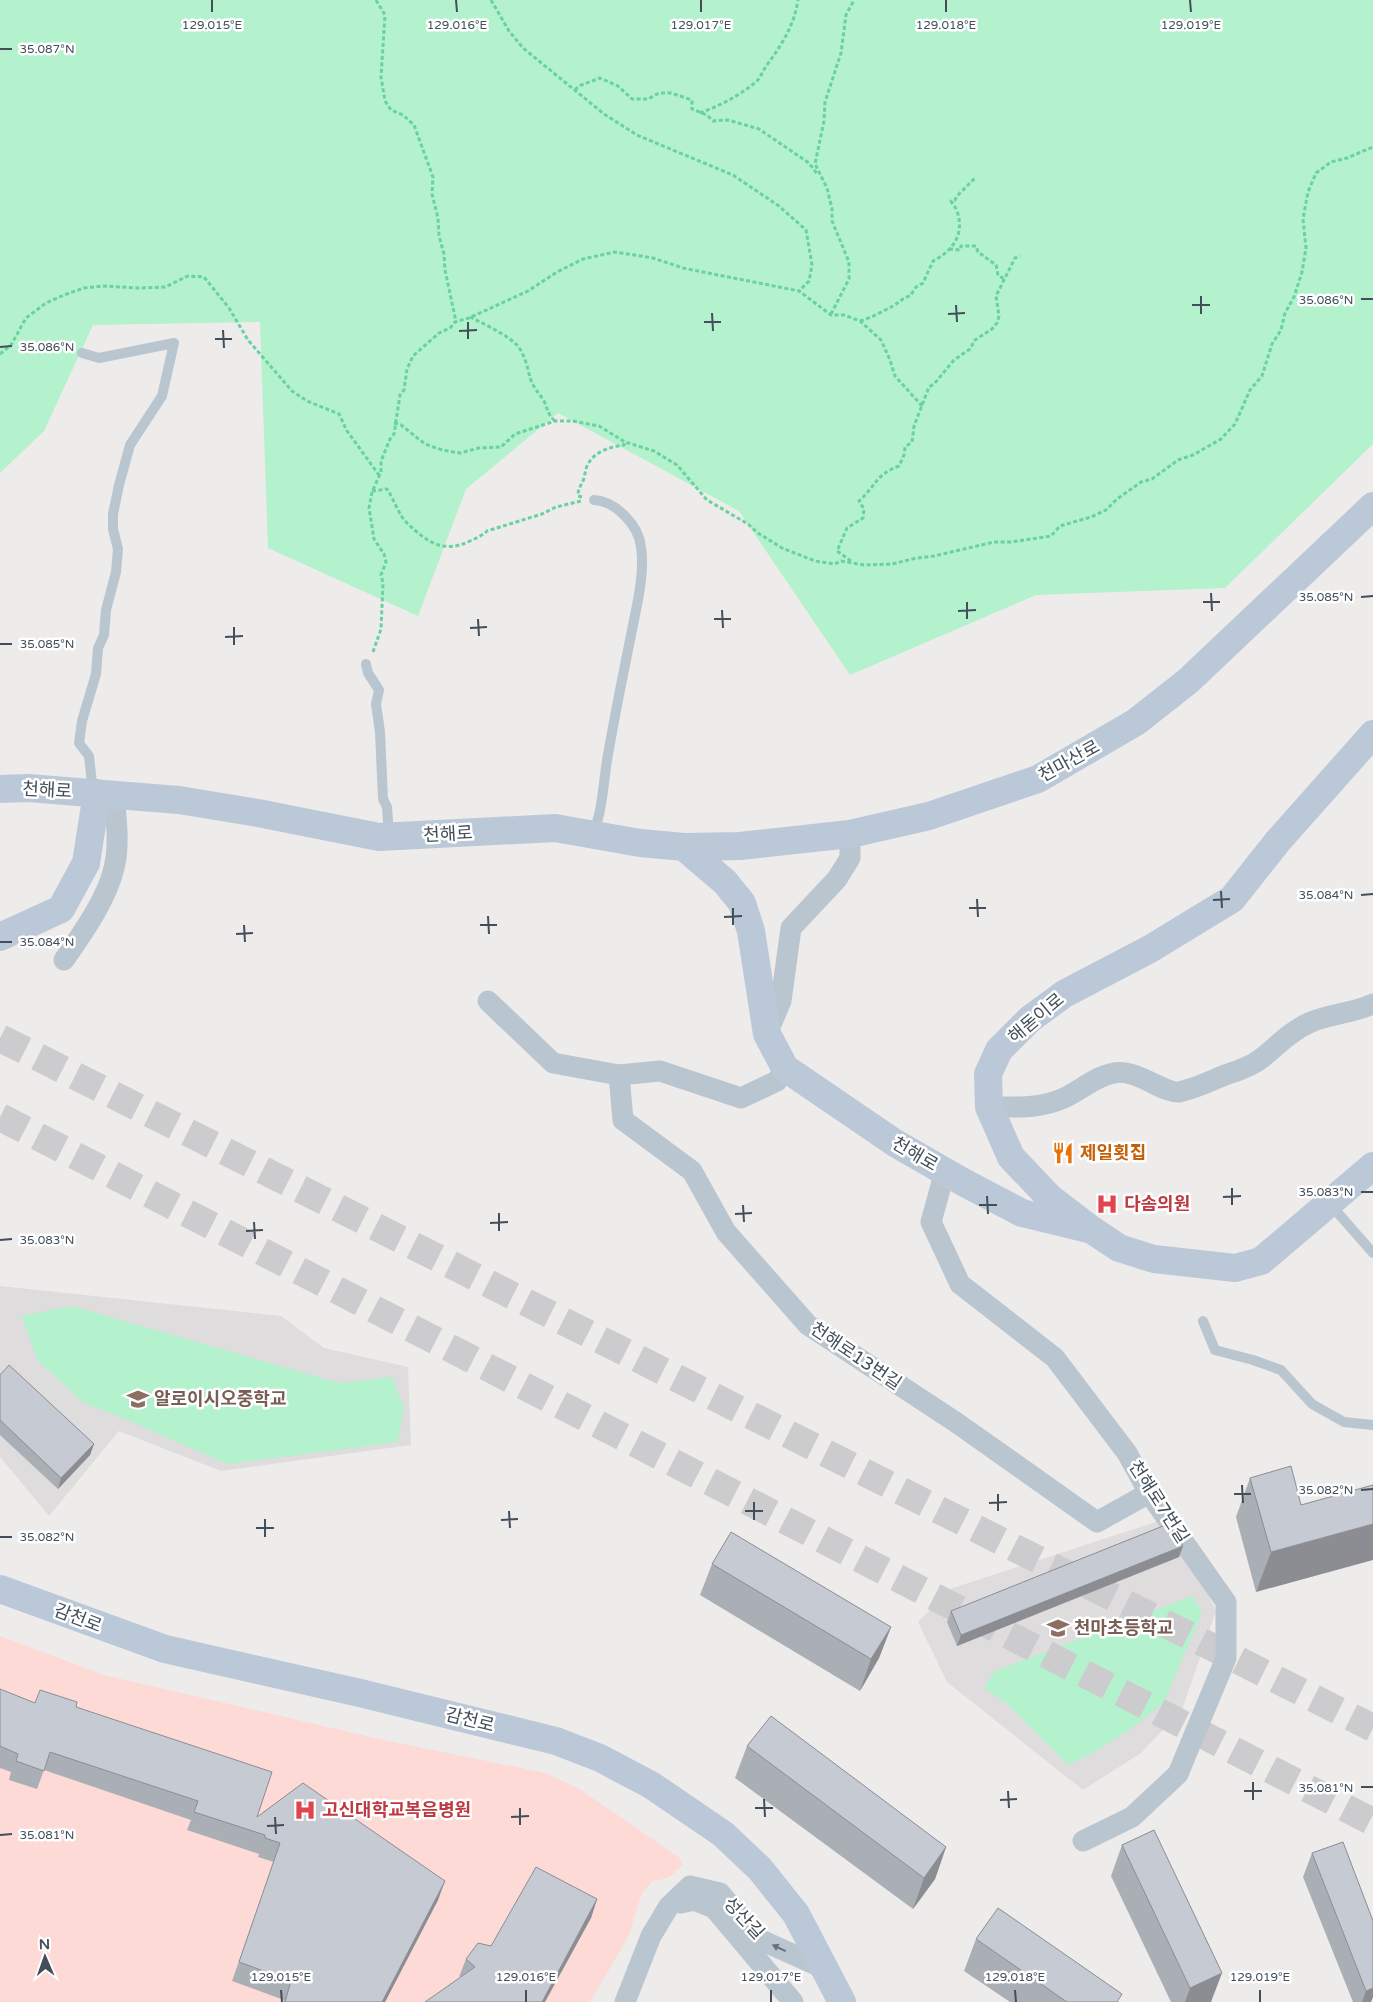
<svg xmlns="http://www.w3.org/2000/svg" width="1373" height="2002" font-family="'Varela Round','Noto Sans KR',sans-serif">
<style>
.education{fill:#dfdcdd}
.medical{fill:#fddad6}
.green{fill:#b3f2cc}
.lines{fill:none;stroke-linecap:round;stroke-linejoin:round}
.highway-tunnel{stroke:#ccccce;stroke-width:28;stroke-dasharray:28 14;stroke-linecap:butt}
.path{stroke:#69d2a0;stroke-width:3;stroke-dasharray:4 2.5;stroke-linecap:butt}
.lane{stroke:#bac6cf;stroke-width:10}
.street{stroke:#bac6cf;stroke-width:21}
.secondary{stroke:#bbc8d7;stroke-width:28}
.wall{fill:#aaaeb5}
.shaded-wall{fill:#8b8d93}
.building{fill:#c6cad2;stroke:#8b8d93}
.oneway{fill:#66727d}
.ticks{fill:none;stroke:#424e5a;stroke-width:2}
.labels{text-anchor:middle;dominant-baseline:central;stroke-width:5;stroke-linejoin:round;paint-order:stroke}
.street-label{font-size:18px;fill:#424e5a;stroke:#fff}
.food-label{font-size:18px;font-weight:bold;fill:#c56008;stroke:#fff;text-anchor:start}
.health-label{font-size:18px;font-weight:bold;fill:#be3a42;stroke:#fff;text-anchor:start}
.education-label{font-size:18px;font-weight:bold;fill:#785e54;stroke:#fff;text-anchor:start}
.ticks-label{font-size:12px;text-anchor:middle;fill:#424e5a;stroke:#fff;stroke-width:5;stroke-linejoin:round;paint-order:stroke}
</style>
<rect width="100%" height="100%" fill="#eeebeb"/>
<g class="education">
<path d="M0 1286 281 1316 324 1348 408 1367 411 1445 221 1471 119 1431 49 1516 0 1457Z"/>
<path d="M1162 1520 1192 1560 1216 1611 1182 1710 1141 1753 1083 1790 947 1682 918 1622 950 1589Z"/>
</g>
<path class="medical" d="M0 1636 104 1675 384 1740 546 1773 578 1788 680 1858 683 1865 668 1878 653 1881 642 1893 628 1937 590 2002H0Z"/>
<g class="green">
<path d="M0 0H1373V444L1225 588 1036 595 850 675 739 511 558 413 466 489 418 616 268 548 260 322 93 325 44 431 0 473Z"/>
<path d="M72 1306 339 1383 392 1377 404 1407 398 1442 227 1464 118 1416 84 1403 38 1361 21 1316Z"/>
<path d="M1193 1596 1202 1613 1164 1702 1136 1725 1098 1750 1068 1765 1007 1704 984 1688 995 1671Z"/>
</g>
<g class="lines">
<g class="highway-tunnel">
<path d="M0 1038 1373 1728"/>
<path d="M0 1117 1373 1822"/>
</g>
<g class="path">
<path d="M376 0 385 15 381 77 385 101 391 110 403 115 414 125 433 177 432 194 438 218 439 236 444 254 445 270 455 317V322"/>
<path d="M491 0 509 31 523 48 604 114 637 135 733 175 779 206 806 230 812 265 809 281 799 291"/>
<path d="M575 90 579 86 600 78 618 86 632 99H648L659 93H671L692 100V109L707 115 713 121 728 120 759 129 809 163 818 175"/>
<path d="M700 113C719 106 741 95 757 81 761 77 763 70 767 65 782 44 794 26 798 0"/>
<path d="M949 249 960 250 961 246H976L978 252 996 265 998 275 1004 279"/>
<path d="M831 314 849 279V262L832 221V209L827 188 815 164 824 121 825 102 841 53 846 15 854 0"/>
<path d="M470 317C486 325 504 333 517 345 524 353 528 368 530 378 533 387 539 393 544 401 548 410 548 415 555 421"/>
<path d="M860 321C871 318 883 311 893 306 900 302 902 298 910 296L916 287 923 283 933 261C953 251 965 234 957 211 956 207 953 205 951 201L955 200 957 196 975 178"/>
<path d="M0 354 11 345 26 318 46 303 64 295 84 288 103 286 139 288 165 287 188 276 204 277 229 308 248 340 292 391 307 401 339 414 347 431 379 475"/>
<path d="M394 423 401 425 425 444 442 450 460 453 479 448 501 447 515 434 555 421H573L599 426 625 442 654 451 677 465 707 500 748 524 758 533 782 548 815 561 835 564 841 561 864 565 892 564 917 558 934 556 994 542H1011L1051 536 1060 526 1091 517 1106 510 1117 499 1141 482 1152 479 1178 460 1193 455 1221 439 1235 424 1250 390 1262 376 1272 344 1281 330 1285 313 1294 297 1302 272 1306 248 1303 219 1308 192 1316 173 1331 162 1347 158 1373 147"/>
<path d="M372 491 387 489C394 499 399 516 407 523 427 542 443 554 470 541 476 538 482 536 487 531L542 514 556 507 581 501"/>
<path d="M582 497 578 496C578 489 580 487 583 481 585 476 585 471 587 466 594 451 610 447 624 445L625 442"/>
<path d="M851 561 837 551 847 528 863 518 864 509 859 501C876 486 875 475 899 466L904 455 905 447 912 442 914 426 929 387 934 384 954 360 970 349 975 340 992 329 997 323 999 316 996 296 1015 258 1020 256"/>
<path d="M373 652 381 629 383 583 381 575 386 562 384 554 374 539 369 508 372 492 381 472V461L390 439 394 434 400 395 404 390 407 369 413 356 439 333 450 328 455 322 469 318 528 291 557 272 583 259 615 252 653 258 683 268 799 291 831 315H844L860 321 881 340 890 360 895 376 922 406"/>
</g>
<g class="lane">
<path d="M82 353 99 358 174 343 162 396 130 445 119 485 113 514V529L118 549 116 572 106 610 104 635 98 648 96 674 82 721 79 743 89 756 93 792"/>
<path d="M366 664 368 673 379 690 376 704 380 732 383 799 387 807 389 836"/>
<path d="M593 834C604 807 603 778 609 749 616 709 624 670 632 630 637 605 645 573 641 547 639 526 616 501 594 500"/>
<path d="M1330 1204 1373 1253"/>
<path d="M1203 1321 1215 1350 1253 1360 1281 1370 1312 1404 1344 1422 1373 1425"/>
</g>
<g class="street">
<path d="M64 960C82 934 107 899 114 868 120 845 116 818 114 794"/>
<path d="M488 1001 553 1063 619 1075 660 1071 741 1098 777 1081 785 1068"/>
<path d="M767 1034 781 1001 791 928 837 879 850 858V834"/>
<path d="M619 1075 623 1120 692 1171 726 1232 808 1325 957 1423 1097 1522 1149 1493"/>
<path d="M989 1107C1015 1107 1040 1109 1064 1098 1081 1090 1096 1076 1114 1073 1135 1068 1165 1094 1179 1092 1197 1088 1208 1082 1225 1075 1238 1071 1252 1066 1262 1058 1278 1045 1292 1030 1311 1022 1331 1014 1353 1013 1373 1004"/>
<path d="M945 1171 931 1222 960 1284 1055 1358 1127 1453 1149 1493 1226 1602V1658L1178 1774 1132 1817 1083 1841"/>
<path d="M681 1903 694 1900 714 1908 793 2002"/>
<path d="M625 2002 651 1936 669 1906 690 1886 720 1893 759 1939 823 1968"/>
</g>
<g class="secondary">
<path d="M1373 734 1278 841 1232 899 1150 949 1064 994 1030 1019 999 1050 988 1074 989 1107 1011 1157 1049 1197 1092 1230 1119 1248 1154 1259 1235 1268 1261 1261 1373 1166"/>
<path d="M0 789 28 788 179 800 258 813 379 837 555 828 640 843 684 847 725 882 742 903 751 931 767 1034 785 1068 895 1143 963 1182 1022 1213 1092 1230"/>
<path d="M684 847 740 846 850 834 929 816 1038 779 1136 722 1188 681 1373 506"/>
<path d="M0 937 61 909 86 863 97 793"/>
<path d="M0 1589 165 1649 360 1693 556 1741 600 1758 651 1785 723 1834 760 1869 796 1914 842 2002"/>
</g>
</g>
<g class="wall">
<path d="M0 1375 94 1444 90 1455 58 1489 0 1435Z"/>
<path d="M1250 1478 1301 1505 1256 1592 1236 1517Z"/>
<path d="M1183 1546 1179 1557 957 1646 947 1622 951 1611Z"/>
<path d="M712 1564 891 1627 879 1658 860 1691 700 1595Z"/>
<path d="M0 1689 35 1703 76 1707 257 1817 438 1900 385 2002H283L284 2000 232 1981 274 1862 258 1857 259 1854 187 1830 191 1820 44 1770 37 1789 9 1780 11 1772 0 1768Z"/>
<path d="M747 1746 946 1847 935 1879 913 1909 735 1778Z"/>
<path d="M1122 1845 1211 2002H1171L1111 1876Z"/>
<path d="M1312 1853 1371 2002H1353L1303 1877Z"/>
<path d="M597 1899 591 1918 459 1977 466 1959 491 1946Z"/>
<path d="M976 1939 1119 2002H1010L964 1971Z"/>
</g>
<g class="shaded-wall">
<path d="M94 1444 90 1455 58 1489 61 1478Z"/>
<path d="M1373 1524V1560L1256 1592 1271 1552Z"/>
<path d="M1183 1546 1179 1557 957 1646 961 1635Z"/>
<path d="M891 1627 879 1658 860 1691 871 1659Z"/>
<path d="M946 1847 935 1879 913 1909 924 1878Z"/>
<path d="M445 1881 438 1900 385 2002H382Z"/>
<path d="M597 1899 591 1918 545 2002H542Z"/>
<path d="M1222 1973 1211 2002H1185L1190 1988Z"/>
<path d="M1373 1988V1997L1371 2002H1362L1366 1991Z"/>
</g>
<g class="building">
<path d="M9 1365 94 1444 61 1478 0 1420V1375Z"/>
<path d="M1291 1466 1301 1505 1373 1485V1524L1271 1552 1250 1478Z"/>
<path d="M1168 1524 1183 1546 961 1635 951 1611Z"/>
<path d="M731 1532 891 1627 871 1659 712 1564Z"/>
<path d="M0 1689 35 1703 40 1690 77 1702 76 1707 272 1772 257 1817 303 1783 445 1881 382 2002H285L291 1981 239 1962 280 1843 265 1838V1835L194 1812 198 1801 50 1752 44 1771 16 1761 18 1754 0 1746Z"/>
<path d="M771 1716 946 1847 924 1878 747 1746Z"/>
<path d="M1154 1830 1222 1973 1190 1988 1122 1845Z"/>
<path d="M1343 1842 1373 1921V1988L1366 1991 1312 1853Z"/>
<path d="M536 1867 597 1899 542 2002H425L475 1967 466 1959 478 1943 491 1946Z"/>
<path d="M998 1908 1122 1994 1117 2002H1067L976 1939Z"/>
</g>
<defs><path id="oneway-solid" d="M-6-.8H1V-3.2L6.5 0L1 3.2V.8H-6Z" transform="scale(1.25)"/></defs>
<use class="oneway" href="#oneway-solid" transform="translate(779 1948) rotate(-155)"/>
<path class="ticks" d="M212 0V12M456 0 457 12M701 0V12M946 0V12M1190 0 1191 12M0 49H12M1201 296V314M1361 299H1373M956 305 957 322M1192 305H1210M712 313 713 331M948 314 965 313M468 322V339M704 322H721M223 330 224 348M459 331 477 330M215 339H232M0 347 12 346M1211 593 1212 611M1361 597 1373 596M967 602V619M1203 602H1220M722 610 723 628M958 611 976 610M478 619 479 636M714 619H731M234 627V645M470 628 487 627M225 637 243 636M0 644H12M1221 891 1222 908M1361 895 1373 894M977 899 978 917M1213 900 1230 899M733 908V925M969 908H986M488 916 489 934M724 917 742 916M244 925 245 942M480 925H497M236 934 253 933M0 942H12M1232 1188V1205M1361 1192H1373M987 1196 988 1214M1223 1197 1241 1196M743 1205 744 1222M979 1205H997M499 1213V1231M735 1214 752 1213M254 1222 255 1239M490 1223 508 1222M246 1231 263 1230M0 1240 12 1239M1242 1485 1243 1503M1361 1490 1373 1489M998 1494V1511M1234 1494H1251M754 1502V1520M989 1503 1007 1502M509 1511 510 1528M745 1511H763M265 1519V1537M501 1520 518 1519M256 1528H274M0 1537H12M1253 1782V1800M1361 1787H1373M1008 1791 1009 1808M1244 1791H1262M764 1799 765 1817M1000 1800 1017 1799M520 1808V1825M755 1808H773M275 1817 276 1834M511 1817 529 1816M267 1826 284 1825M0 1835 12 1834M281 1990 282 2002M526 1990V2002M771 1990V2002M1015 1990 1016 2002M1260 1990V2002"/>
<defs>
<g id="restaurant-bare" transform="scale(1.725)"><path d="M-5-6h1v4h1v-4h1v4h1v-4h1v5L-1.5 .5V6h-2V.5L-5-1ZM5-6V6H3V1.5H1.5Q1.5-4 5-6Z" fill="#e8710a" stroke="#fff" stroke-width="2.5" paint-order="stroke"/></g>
<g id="hospital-bare" transform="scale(1.725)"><path d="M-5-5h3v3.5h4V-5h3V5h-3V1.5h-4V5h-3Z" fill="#e0444e" stroke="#fff" stroke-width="2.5" paint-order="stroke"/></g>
<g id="school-bare" transform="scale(1.725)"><path d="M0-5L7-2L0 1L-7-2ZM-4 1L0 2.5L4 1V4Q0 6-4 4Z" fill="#8d6e63" stroke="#fff" stroke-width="2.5" paint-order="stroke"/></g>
</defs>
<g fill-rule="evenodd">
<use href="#restaurant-bare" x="1063" y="1153"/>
<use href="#hospital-bare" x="1107" y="1204"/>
<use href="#school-bare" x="138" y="1399"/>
<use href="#school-bare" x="1058" y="1628"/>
<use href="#hospital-bare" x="305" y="1810"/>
</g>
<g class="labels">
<g class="street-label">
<text transform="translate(1069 761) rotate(-29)">천마산로</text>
<text transform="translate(47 790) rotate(3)">천해로</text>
<text transform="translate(448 834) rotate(-3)">천해로</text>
<text transform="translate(1036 1018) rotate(-40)">해돋이로</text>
<text transform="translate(915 1154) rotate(30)">천해로</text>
<text transform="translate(856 1356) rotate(34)">천해로13번길</text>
<text transform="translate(1159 1502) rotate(57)">천해로7번길</text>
<text transform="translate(78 1618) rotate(21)">감천로</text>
<text transform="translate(470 1720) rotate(14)">감천로</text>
<text transform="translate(744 1918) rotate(47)">성산길</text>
</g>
<g class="food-label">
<text x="1080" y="1153">제일횟집</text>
</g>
<g class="health-label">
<text x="1124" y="1204">다솜의원</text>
<text x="322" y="1810">고신대학교복음병원</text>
</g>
<g class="education-label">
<text x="154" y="1399">알로이시오중학교</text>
<text x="1074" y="1628">천마초등학교</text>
</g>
</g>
<g class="ticks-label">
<text x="212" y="29">129.015°E</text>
<text x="457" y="29">129.016°E</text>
<text x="701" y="29">129.017°E</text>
<text x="946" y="29">129.018°E</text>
<text x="1191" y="29">129.019°E</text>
<text x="47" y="53">35.087°N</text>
<text x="1326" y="304">35.086°N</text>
<text x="47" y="351">35.086°N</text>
<text x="1326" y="601">35.085°N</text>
<text x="47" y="648">35.085°N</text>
<text x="1326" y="899">35.084°N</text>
<text x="47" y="946">35.084°N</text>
<text x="1326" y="1196">35.083°N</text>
<text x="47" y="1244">35.083°N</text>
<text x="1326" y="1494">35.082°N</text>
<text x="47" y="1541">35.082°N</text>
<text x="1326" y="1792">35.081°N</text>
<text x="47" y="1839">35.081°N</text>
<text x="281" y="1981">129.015°E</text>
<text x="526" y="1981">129.016°E</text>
<text x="771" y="1981">129.017°E</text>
<text x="1015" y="1981">129.018°E</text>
<text x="1260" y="1981">129.019°E</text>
</g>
<g transform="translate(45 1957) rotate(358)" stroke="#ffffff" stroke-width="4" paint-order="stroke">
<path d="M0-4L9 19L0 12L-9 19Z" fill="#424e5a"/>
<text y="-8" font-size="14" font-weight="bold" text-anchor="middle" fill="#424e5a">N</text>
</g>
</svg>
